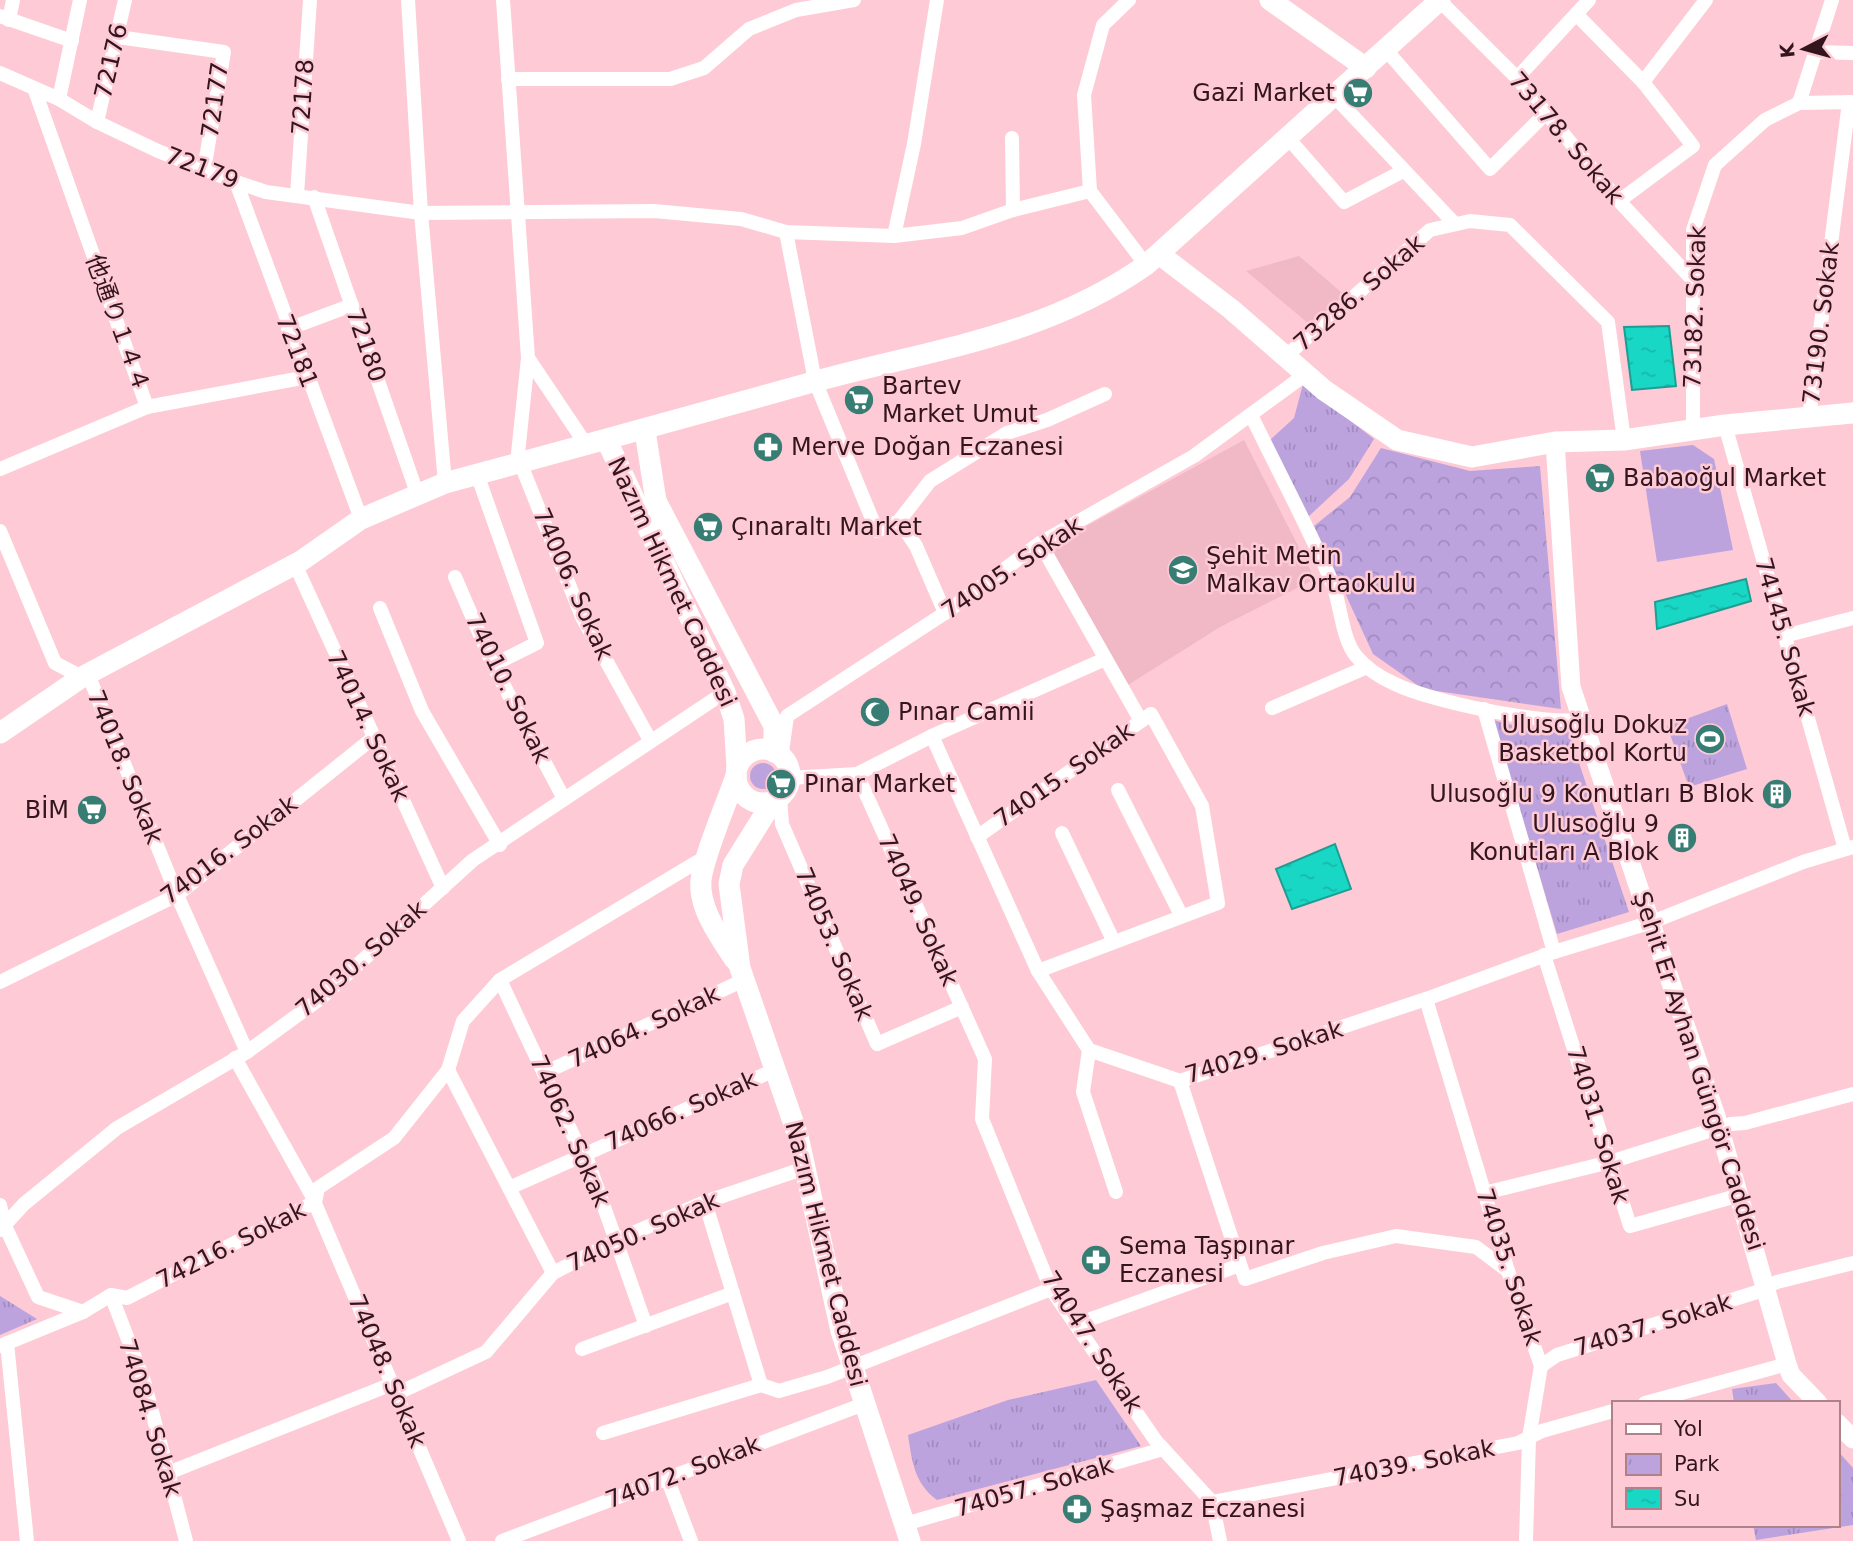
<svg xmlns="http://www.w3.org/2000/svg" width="1853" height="1541" font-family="'DejaVu Sans','Noto Sans SC','Noto Sans JP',sans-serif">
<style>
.built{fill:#f0b9c5}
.grass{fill:#bca3de}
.forest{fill:url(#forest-crowns)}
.park{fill:url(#park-tufts)}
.water{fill:url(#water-ripples);stroke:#209d93;stroke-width:2}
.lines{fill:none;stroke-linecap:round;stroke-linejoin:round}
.minor{stroke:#fff;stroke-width:14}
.tertiary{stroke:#fff;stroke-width:19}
.secondary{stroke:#fff;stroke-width:21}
.labels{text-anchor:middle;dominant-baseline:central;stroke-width:5;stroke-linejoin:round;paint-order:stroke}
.street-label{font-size:24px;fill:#33151d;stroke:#fecad5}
.poi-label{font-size:24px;fill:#33151d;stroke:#fecad5;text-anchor:start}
</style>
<defs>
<pattern id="forest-crowns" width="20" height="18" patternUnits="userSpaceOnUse" patternTransform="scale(1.75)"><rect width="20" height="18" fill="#bca3de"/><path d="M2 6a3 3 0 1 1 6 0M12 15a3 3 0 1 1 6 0" fill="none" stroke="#a28bbe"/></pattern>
<pattern id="park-tufts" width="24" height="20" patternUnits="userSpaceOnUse" patternTransform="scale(1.75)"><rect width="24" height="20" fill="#bca3de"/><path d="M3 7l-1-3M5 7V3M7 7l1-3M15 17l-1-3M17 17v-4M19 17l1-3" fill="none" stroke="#a28bbe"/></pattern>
<pattern id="water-ripples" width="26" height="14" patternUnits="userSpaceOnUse" patternTransform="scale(1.75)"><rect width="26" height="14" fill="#18d7c5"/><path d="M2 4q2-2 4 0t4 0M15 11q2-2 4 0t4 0" fill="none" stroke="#17b8a9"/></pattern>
</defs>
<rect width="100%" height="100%" fill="#fecad5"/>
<g class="built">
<path d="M1299 256 1348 298 1315 329 1246 271Z"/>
<path d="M1244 440 1315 579 1220 627 1128 685 1050 561 1052 545Z"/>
</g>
<g class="grass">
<path d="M1693 445 1714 459 1733 550 1657 562 1640 451Z"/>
<circle cx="763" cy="776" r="13"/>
</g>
<path class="forest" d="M1381 448 1470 471 1540 466 1561 709 1423 689 1373 654 1314 526 1350 497Z"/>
<g class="park">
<path d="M1303 384 1374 439 1349 479 1308 517 1269 441 1294 418Z"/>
<path d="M1727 704 1747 769 1689 787 1667 726Z"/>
<path d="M1493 720 1524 728 1567 727 1629 912 1557 934Z"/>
<path d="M0 1296 37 1319 0 1335Z"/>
<path d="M1096 1380 1141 1446 937 1500C914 1483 912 1461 908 1435L1008 1400Z"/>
<path d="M1776 1383 1794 1403H1734L1732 1389Z"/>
<path d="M1837 1450 1853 1468V1525L1756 1540 1753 1525H1837Z"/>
</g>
<g class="water">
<path d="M1669 326 1676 386 1632 390 1624 327Z"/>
<path d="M1746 579 1751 601 1657 629 1655 602Z"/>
<path d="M1335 844 1351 889 1292 909 1276 869Z"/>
</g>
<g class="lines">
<g class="minor">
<path d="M408 0 421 213 445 483"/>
<path d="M503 0 528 358 517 463"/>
<path d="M1439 0 1517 78 1619 201 1691 278"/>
<path d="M1576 14 1643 82 1693 146 1619 201"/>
<path d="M0 16 72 41"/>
<path d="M9 20 13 0"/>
<path d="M118 37 224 52 204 170"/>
<path d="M1386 50 1490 169 1546 113"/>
<path d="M1815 52 1853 53"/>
<path d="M0 73 59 99 97 122 158 151 236 182 266 192 421 213 654 211 741 219 786 232 894 236 962 228 1013 210 1090 191 1146 265"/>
<path d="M1517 78 1589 0"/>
<path d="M508 79H670L704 68 749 29 796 10 854 0"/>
<path d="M1643 82 1706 0"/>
<path d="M1334 96 1455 224"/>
<path d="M59 99 80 0"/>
<path d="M1799 103 1832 0"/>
<path d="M97 122 125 0"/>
<path d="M1012 138 1013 210"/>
<path d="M1288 138 1344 202 1403 171"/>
<path d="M236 182 361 519"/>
<path d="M1090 191 1084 95 1103 25 1129 0"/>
<path d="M297 195 310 0"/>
<path d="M314 197 417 493"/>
<path d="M786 232 815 381 877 531 899 521 916 546 945 613"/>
<path d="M894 236 914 144 937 0"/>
<path d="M288 329 352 305"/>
<path d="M1286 356 1430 230 1470 221 1510 225 1608 322 1624 440"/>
<path d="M528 358 587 446"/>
<path d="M147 407 307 377"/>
<path d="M1252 417C1279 473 1309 528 1333 585 1341 606 1342 639 1356 656 1366 668 1381 678 1395 684 1429 701 1546 726 1582 719"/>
<path d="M1809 418 1849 102"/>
<path d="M1725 425 1845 849"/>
<path d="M1693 432V230L1715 165 1765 120 1799 103 1853 102"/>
<path d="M520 462 582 617 650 740"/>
<path d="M0 469 147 407 34 88"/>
<path d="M477 474 537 643 493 665"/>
<path d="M899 521 930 481 1007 433 1047 420 1105 394"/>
<path d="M0 531 55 663 82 677"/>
<path d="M1040 543 1141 721"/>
<path d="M295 564 443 888"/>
<path d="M455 577 493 665 563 797"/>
<path d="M380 608 422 711 500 845"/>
<path d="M1784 636 1853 618"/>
<path d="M88 674 177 895 247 1052"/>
<path d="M1272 708 1367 667"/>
<path d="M1484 709 1554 952"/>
<path d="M932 736 1038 971 1089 1050 1180 1081 1426 999 1554 952 1652 922 1803 862 1853 847"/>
<path d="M782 752 787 716 945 613 1040 543 1194 456 1306 374"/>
<path d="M857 774 985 1059 982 1119 1051 1289 1156 1441 1212 1502 1220 1541"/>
<path d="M789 778 857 774 932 736 1105 659"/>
<path d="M1118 790 1181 915"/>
<path d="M780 796 782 824 877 1044 962 1007"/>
<path d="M1062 833 1113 940"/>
<path d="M977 837 1151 714 1202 806 1218 903 1038 971"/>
<path d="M1544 955 1630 1226 1740 1195"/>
<path d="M500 980 580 1150 585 1153 646 1326"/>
<path d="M0 982 177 895 373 738"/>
<path d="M1426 999 1508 1271 1541 1366 1529 1438 1526 1541"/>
<path d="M1089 1050 1083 1092 1116 1192"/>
<path d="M235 1058 311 1194 459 1541"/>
<path d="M448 1070 553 1273"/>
<path d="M544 1073 744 980"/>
<path d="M1180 1081 1245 1279 1323 1253 1396 1236 1476 1247 1508 1271"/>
<path d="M509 1188 777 1069"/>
<path d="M1484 1193 1610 1162 1731 1124 1745 1123 1853 1094"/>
<path d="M705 1202 761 1385 779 1391 827 1377 1051 1289"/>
<path d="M0 1205 5 1226 38 1297 83 1312"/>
<path d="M0 1230 24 1204 117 1128 247 1052 321 998 473 860 725 692"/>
<path d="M111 1295 144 1381 186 1541"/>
<path d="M1077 1324 1240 1265"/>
<path d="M7 1343 27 1541"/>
<path d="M0 1346 83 1312 111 1295 127 1298 315 1202 318 1188 394 1138 448 1070 463 1021 500 980 697 862 707 863"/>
<path d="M582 1349 733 1293"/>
<path d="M1541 1366 1557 1355 1757 1292 1777 1282 1853 1263"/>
<path d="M396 1394 486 1352 553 1273 617 1240 705 1202 805 1168"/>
<path d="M1645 1403 1787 1364"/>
<path d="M603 1433 761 1385"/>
<path d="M168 1473 392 1384"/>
<path d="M667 1478 691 1541"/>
<path d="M1212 1502 1518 1443 1542 1431 1613 1411"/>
<path d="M905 1524 1163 1449"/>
<path d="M502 1541 864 1404"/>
</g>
<g class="tertiary">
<path d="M1555 442 1571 687 1716 1116 1787 1364 1791 1375 1818 1403"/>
<path d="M1837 1423 1853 1439"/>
</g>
<g class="secondary">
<path d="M1270 0 1366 68"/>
<path d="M1159 254 1231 309 1324 390 1397 440 1472 457 1555 442 1624 440 1725 425 1853 413"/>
<path d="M645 431 656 501 774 726V752"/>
<path d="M607 441 725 692 734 719 737 767"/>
<path d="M0 733 82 677 301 561 361 519 445 483C568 450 690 416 813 382 931 349 1042 338 1146 265L1440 0"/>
<circle cx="763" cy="776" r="27"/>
<path d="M773 801 733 865 729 884 740 968 798 1136 841 1331 910 1541"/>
<path d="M735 960C721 939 698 908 701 880 704 855 727 802 736 776"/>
</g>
</g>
<defs>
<g id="supermarket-disc" transform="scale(1.575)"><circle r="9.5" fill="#377d74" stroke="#fecad5"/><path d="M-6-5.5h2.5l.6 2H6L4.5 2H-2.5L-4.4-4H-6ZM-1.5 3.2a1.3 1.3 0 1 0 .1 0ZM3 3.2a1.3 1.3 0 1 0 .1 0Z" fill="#fff"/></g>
<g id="pharmacy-disc" transform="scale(1.575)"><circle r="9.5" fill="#377d74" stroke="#fecad5"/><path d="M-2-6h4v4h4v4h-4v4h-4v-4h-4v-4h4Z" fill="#fff"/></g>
<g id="school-disc" transform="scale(1.575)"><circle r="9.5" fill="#377d74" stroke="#fecad5"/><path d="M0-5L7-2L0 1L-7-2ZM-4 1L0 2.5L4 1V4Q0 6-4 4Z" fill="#fff"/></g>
<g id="mosque-disc" transform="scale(1.575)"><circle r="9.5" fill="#377d74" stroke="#fecad5"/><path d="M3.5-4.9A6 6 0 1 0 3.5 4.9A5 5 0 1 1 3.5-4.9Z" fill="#fff"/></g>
<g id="stadium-disc" transform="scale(1.575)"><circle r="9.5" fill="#377d74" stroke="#fecad5"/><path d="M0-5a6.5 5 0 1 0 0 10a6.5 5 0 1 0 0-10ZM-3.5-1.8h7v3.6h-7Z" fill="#fff"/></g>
<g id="building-disc" transform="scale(1.575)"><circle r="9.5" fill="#377d74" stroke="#fecad5"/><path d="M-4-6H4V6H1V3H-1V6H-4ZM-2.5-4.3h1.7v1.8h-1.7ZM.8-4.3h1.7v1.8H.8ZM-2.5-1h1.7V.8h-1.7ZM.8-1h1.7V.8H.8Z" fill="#fff"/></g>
</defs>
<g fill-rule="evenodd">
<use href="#supermarket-disc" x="1358" y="93"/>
<use href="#supermarket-disc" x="859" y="400"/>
<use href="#pharmacy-disc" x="768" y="447"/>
<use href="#supermarket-disc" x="1600" y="478"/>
<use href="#supermarket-disc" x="708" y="527"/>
<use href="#school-disc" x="1183" y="570"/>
<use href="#mosque-disc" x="875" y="712"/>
<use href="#stadium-disc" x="1710" y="739"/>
<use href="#supermarket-disc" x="781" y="784"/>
<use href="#building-disc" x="1777" y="794"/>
<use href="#supermarket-disc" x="92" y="810"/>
<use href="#building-disc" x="1682" y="838"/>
<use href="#pharmacy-disc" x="1096" y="1260"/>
<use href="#pharmacy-disc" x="1077" y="1509"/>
</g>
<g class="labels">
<g class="street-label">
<text transform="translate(111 61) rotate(-77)">72176</text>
<text transform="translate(303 97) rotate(-86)">72178</text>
<text transform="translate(215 100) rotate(-82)">72177</text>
<text transform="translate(1566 138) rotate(50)">73178. Sokak</text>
<text transform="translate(202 168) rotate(21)">72179</text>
<text transform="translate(1359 293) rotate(-41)">73286. Sokak</text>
<text transform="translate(1695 307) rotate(-88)">73182. Sokak</text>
<text transform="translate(118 323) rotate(70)">他通り１４４</text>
<text transform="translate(1821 323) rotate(-83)">73190. Sokak</text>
<text transform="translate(366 345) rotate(71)">72180</text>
<text transform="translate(297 351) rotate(69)">72181</text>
<text transform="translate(1012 568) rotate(-34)">74005. Sokak</text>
<text transform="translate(672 582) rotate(65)">Nazım Hikmet Caddesi</text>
<text transform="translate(573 584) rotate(66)">74006. Sokak</text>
<text transform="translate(1785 637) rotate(74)">74145. Sokak</text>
<text transform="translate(508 688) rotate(64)">74010. Sokak</text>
<text transform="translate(368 726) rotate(65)">74014. Sokak</text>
<text transform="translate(125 767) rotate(68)">74018. Sokak</text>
<text transform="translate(1064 775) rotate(-35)">74015. Sokak</text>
<text transform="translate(229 850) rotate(-37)">74016. Sokak</text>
<text transform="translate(918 910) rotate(66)">74049. Sokak</text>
<text transform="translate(834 944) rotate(67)">74053. Sokak</text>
<text transform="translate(361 959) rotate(-41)">74030. Sokak</text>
<text transform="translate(644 1027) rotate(-25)">74064. Sokak</text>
<text transform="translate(1264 1052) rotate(-17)">74029. Sokak</text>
<text transform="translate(1699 1071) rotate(72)">Şehit Er Ayhan Güngör Caddesi</text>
<text transform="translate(681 1111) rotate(-24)">74066. Sokak</text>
<text transform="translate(1598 1125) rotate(73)">74031. Sokak</text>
<text transform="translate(570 1131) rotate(66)">74062. Sokak</text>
<text transform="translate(643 1232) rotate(-24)">74050. Sokak</text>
<text transform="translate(231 1245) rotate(-27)">74216. Sokak</text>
<text transform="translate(826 1254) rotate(76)">Nazım Hikmet Caddesi</text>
<text transform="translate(1509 1267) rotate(72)">74035. Sokak</text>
<text transform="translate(1653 1325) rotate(-17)">74037. Sokak</text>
<text transform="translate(1092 1342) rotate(57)">74047. Sokak</text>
<text transform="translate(387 1371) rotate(67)">74048. Sokak</text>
<text transform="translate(150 1418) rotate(73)">74084. Sokak</text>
<text transform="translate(1414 1463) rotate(-11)">74039. Sokak</text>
<text transform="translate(683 1472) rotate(-21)">74072. Sokak</text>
<text transform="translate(1034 1487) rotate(-16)">74057. Sokak</text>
</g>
<g class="poi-label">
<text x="1335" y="93" text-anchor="end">Gazi Market</text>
<text x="882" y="386">Bartev<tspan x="882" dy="28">Market Umut</tspan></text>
<text x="791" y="447">Merve Doğan Eczanesi</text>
<text x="1623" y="478">Babaoğul Market</text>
<text x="731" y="527">Çınaraltı Market</text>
<text x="1206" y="556">Şehit Metin<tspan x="1206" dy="28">Malkav Ortaokulu</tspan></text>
<text x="898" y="712">Pınar Camii</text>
<text x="1687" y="725" text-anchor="end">Ulusoğlu Dokuz<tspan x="1687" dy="28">Basketbol Kortu</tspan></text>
<text x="804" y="784">Pınar Market</text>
<text x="1754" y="794" text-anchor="end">Ulusoğlu 9 Konutları B Blok</text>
<text x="69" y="810" text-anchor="end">BİM</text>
<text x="1659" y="824" text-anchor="end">Ulusoğlu 9<tspan x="1659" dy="28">Konutları A Blok</tspan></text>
<text x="1119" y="1246">Sema Taşpınar<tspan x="1119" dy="28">Eczanesi</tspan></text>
<text x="1100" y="1509">Şaşmaz Eczanesi</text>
</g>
</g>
<rect x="1612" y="1401" width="228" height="126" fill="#fecad5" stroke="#ad828b" stroke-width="2"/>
<rect x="1626" y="1424" width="35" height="10" fill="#ffffff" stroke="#ad828b" stroke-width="2"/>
<text x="1674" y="1436" font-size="21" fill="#33151d">Yol</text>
<rect x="1626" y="1454" width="35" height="21" fill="url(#park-tufts)" stroke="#ad828b" stroke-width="2"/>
<text x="1674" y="1471" font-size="21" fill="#33151d">Park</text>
<rect x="1626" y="1488" width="35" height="21" fill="url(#water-ripples)" stroke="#ad828b" stroke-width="2"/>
<text x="1674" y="1506" font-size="21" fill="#33151d">Su</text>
<g transform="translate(1804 49) rotate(264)" stroke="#fecad5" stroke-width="5" paint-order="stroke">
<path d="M0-5L12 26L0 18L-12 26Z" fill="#33151d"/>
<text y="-10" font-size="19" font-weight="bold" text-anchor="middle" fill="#33151d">K</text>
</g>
</svg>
